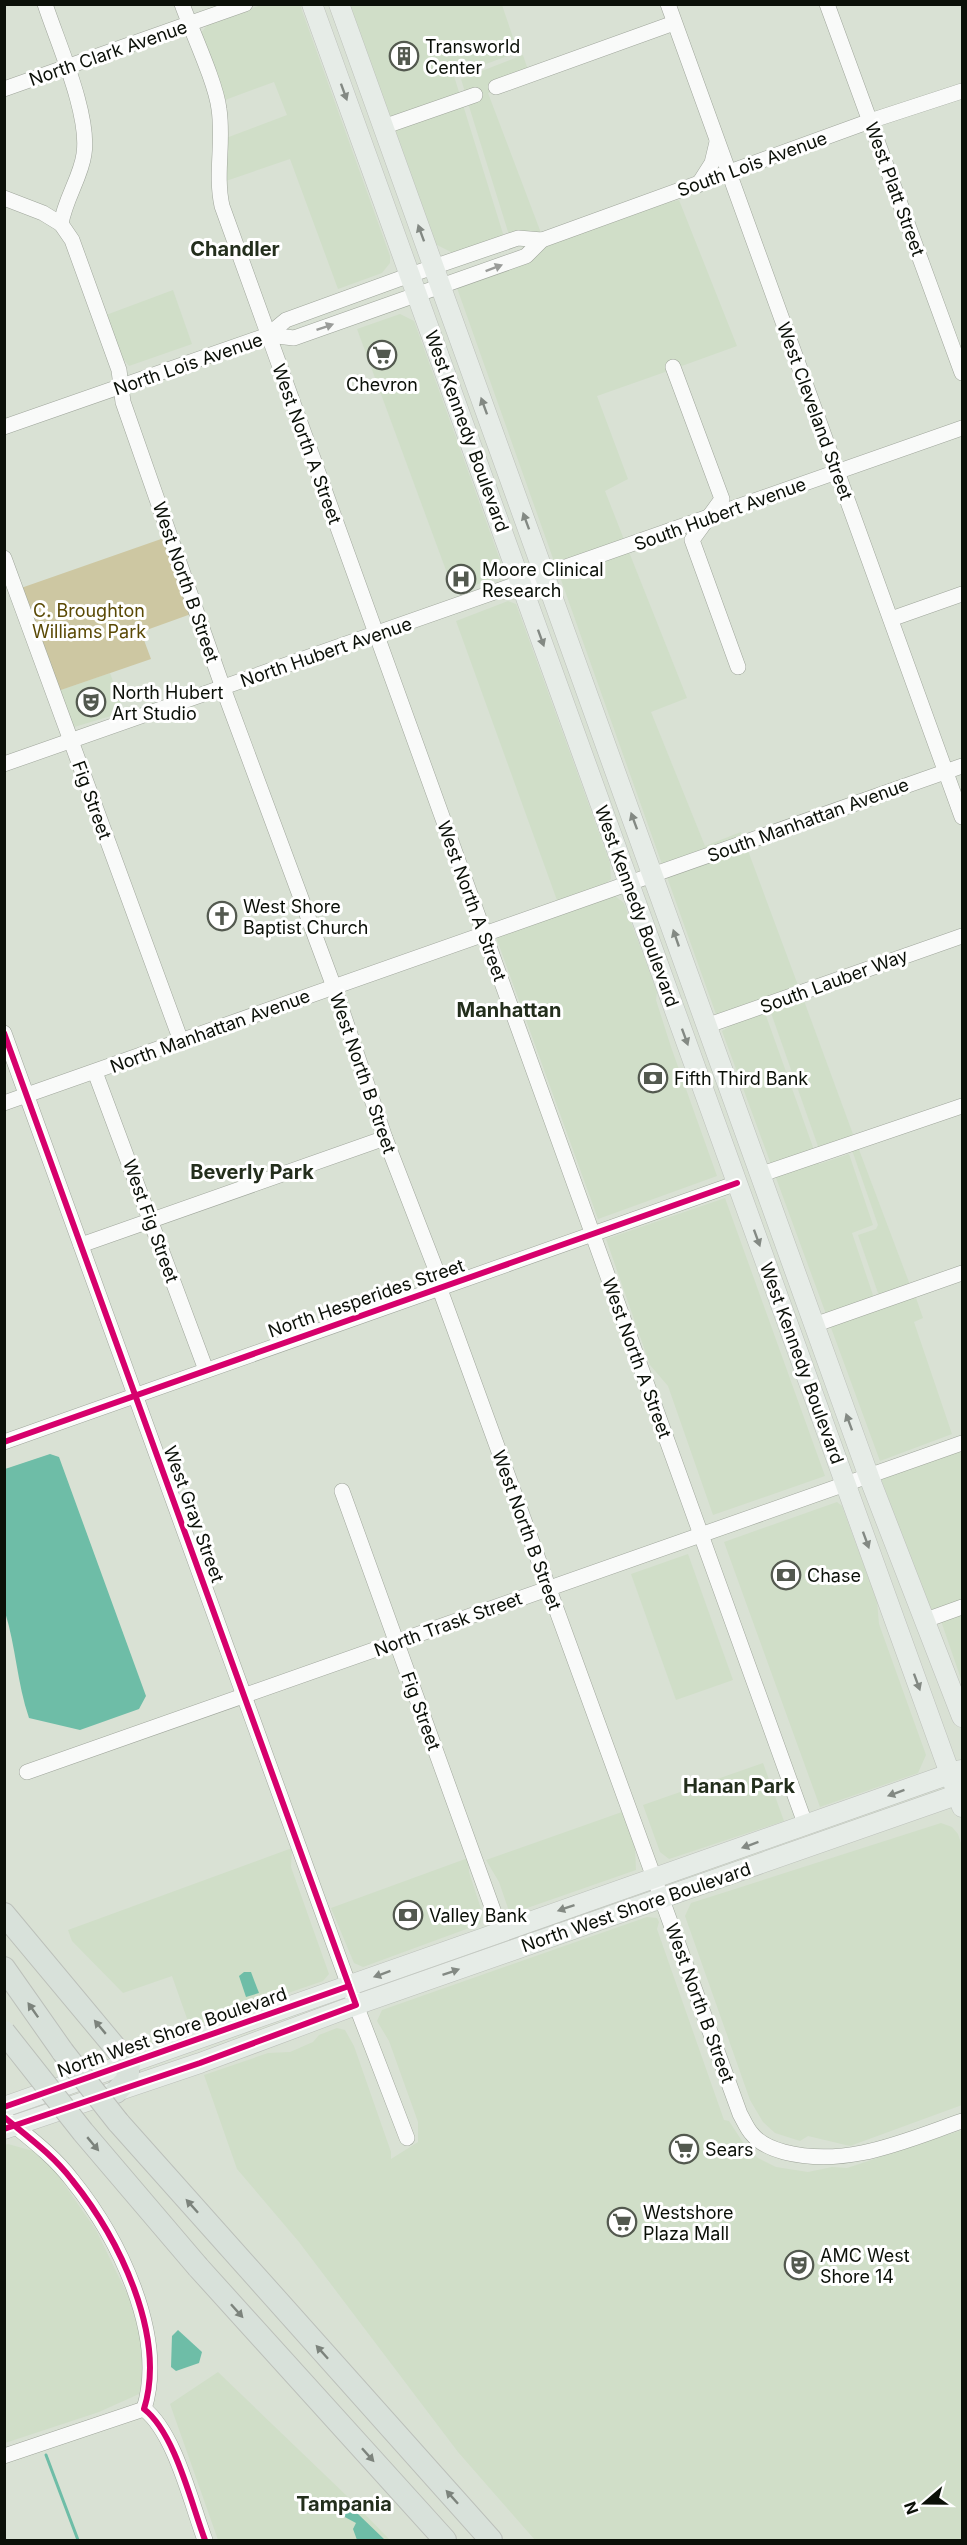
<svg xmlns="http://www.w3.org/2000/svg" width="967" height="2545" font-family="Inter,sans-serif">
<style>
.built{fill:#d0dec8}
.green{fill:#cdc7a2}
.water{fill:#6ebda7}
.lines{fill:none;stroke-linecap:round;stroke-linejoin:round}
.stream{stroke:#6ebda7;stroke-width:3}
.minor-casing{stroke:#9fa59b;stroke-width:16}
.major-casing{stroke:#bcc0ba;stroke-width:21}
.highway-casing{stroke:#bcc0ba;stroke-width:24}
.minor{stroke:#f9faf9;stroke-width:15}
.major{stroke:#e6ece7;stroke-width:20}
.highway{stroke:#d8e1da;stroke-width:22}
.highway-bridge-casing{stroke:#bcc0ba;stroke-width:24;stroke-linecap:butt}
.highway-bridge{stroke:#d8e1da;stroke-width:22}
.cycleway-casing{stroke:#fff;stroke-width:10}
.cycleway{stroke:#d6006c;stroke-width:6}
.oneway{fill:#838983}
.oneway2{fill:#9a9c99}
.oneway3{fill:#7c837c}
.labels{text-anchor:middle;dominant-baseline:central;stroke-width:6;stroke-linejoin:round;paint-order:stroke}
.poi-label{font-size:18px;fill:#0b1008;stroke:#fff;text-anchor:start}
.street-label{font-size:18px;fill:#0b1008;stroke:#fff}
.park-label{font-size:18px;fill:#5a4905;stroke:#fff}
.neighbourhood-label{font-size:20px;font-weight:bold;fill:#232e1c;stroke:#fff}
</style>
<rect width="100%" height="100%" fill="#d9e1d4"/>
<g class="built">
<path d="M261 5H300L390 256V263L382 273 338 289 290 159 223 182 226 138 287 115 274 82 225 100 201 33 209 23Z"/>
<path d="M350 5H502L518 52 454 76 504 237 453 253 435 244Z"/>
<path d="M523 55 528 70 488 84 491 92 488 93 541 233 509 235 468 103 482 97 478 87 465 92 461 79Z"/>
<path d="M679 200 737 346 679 367 676 360 665 364 668 371 597 396 628 479 605 491 625 542 556 567 457 288 544 246 653 206Z"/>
<path d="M173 290 192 344 129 366 121 356 106 315Z"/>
<path d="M400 314 414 321 504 571 502 576 454 592 357 329Z"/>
<path d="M629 552 687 698 651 712 705 846 741 832 743 838 663 867 560 577Z"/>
<path d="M508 601 516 604 610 863 611 879 605 884 558 903 456 621Z"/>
<path d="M110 673 124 712 71 728 58 691Z"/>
<path d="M747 848 799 988 717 1017 667 877Z"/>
<path d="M615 896 624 903 657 992 656 1000 671 1047 717 1176 598 1219 496 937 585 903Z"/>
<path d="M803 998 854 1137 819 1149 770 1010Z"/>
<path d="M764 1010 819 1164 849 1154 873 1225 852 1233 877 1307 915 1295 923 1318 914 1322 952 1434 880 1461 722 1031 743 1018Z"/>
<path d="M858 1147 910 1285 879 1296 858 1235 876 1229 878 1225 852 1150Z"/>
<path d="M725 1198 825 1476 713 1515 668 1386 650 1365 606 1239Z"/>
<path d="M962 1449V1602L929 1613 881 1478Z"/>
<path d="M837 1502 842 1506 877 1601 879 1624 926 1755 918 1773 820 1807 724 1542Z"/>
<path d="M688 1554 733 1680 676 1700 631 1574Z"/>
<path d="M962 1611V1682L940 1618Z"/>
<path d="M763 1763 784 1821 669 1859 660 1852 643 1805Z"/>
<path d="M622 1812 635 1847 636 1870 510 1914 499 1882 486 1860Z"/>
<path d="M941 1823 952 1827 958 1834 962 1846V2105L850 2146 808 2136 800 2141 775 2133 763 2122 750 2100 685 1916 691 1903Z"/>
<path d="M292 1848 291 1867 329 1974 323 1981 190 2027 172 1976 123 1993 72 1941 68 1930Z"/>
<path d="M468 1858 469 1872 482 1912 480 1924 363 1967 354 1963 331 1908Z"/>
<path d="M647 1917 657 1918 659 1922 657 1929 724 2120 729 2121 744 2144 758 2158 776 2167 808 2172 832 2167 847 2168 962 2130V2540H535L458 2452 299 2242 237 2169 204 2075 268 2053 290 2052 313 2042 319 2035 337 2028 345 2030 354 2046 391 2152V2159L418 2142V2122L389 2041 377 2021 382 2010Z"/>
<path d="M8 2144 33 2151 57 2174 96 2230 135 2310 142 2349V2383L139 2394 99 2412 5 2443 4 2145Z"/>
<path d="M218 2372 349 2498 390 2540H218L170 2404Z"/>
</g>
<path class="green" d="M164 538 191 614 141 632 151 659 58 691 21 588Z"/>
<g class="water">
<path d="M50 1454 59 1457 146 1696 139 1709 80 1730 29 1718C17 1683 16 1647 5 1612V1469Z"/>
<path d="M244 1972H251L259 1993 246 1997 239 1976Z"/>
<path d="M178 2330 202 2352 199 2363 176 2371 171 2367 172 2336Z"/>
<path d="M343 2507 358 2514 385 2540H357L353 2529 356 2523 341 2515Z"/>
</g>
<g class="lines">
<path class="stream" d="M46 2455 78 2540"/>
<g class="minor-casing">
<g id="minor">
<path d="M45 4C58 44 90 114 84 154 81 177 65 199 61 224L72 240 119 370 123 402 223 688 334 987 385 1138 440 1280 442 1295 740 2114C744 2121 747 2129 752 2134 759 2143 773 2149 784 2152 847 2168 904 2141 962 2121"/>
<path d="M182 4C192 32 216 83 219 109 224 142 215 174 222 206L806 1826"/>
<path d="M668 4 962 817"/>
<path d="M827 4 962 373"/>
<path d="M496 87 674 23"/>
<path d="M4 89 245 4"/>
<path d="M383 127 475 95"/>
<path d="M698 185 712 163 717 142"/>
<path d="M4 198 43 213 61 224"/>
<path d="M268 335 286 320 410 275 518 238 542 240"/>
<path d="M673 367 722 499 692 540 738 667"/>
<path d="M4 427 268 335 294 338 526 256 542 240 870 121 962 91"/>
<path d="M4 558 181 1041"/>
<path d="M891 619 962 594"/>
<path d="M4 764 962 428"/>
<path d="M706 1026 962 936"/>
<path d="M4 1033 356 2005 407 2138"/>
<path d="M95 1072 206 1370"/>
<path d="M4 1103 962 766"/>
<path d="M759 1175 962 1106"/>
<path d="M81 1245 385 1138"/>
<path d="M814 1325 962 1273"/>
<path d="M4 1442 737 1183"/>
<path d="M342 1491 501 1932"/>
<path d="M923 1621 962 1607"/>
<path d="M27 1772 962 1443"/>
<path d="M4 2117C28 2137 53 2155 72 2180 118 2237 167 2335 144 2409"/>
<path d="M144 2409C175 2433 191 2503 205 2540"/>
<path d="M4 2456 144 2409"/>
</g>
</g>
<g class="major-casing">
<g id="major">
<path d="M312 4 962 1807"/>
<path d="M339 4 869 1477 962 1717"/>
<path d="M4 2107 961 1770"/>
<path d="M4 2129 200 2063 356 2005 962 1793"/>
</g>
</g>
<g class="highway-casing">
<g id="highway">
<path d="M4 1914 129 2064 127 2080 116 2092"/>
<path d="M4 1968 63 2052"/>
<path d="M118 2122 491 2540"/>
<path d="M198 2267 445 2540"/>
</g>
</g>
<use href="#minor" class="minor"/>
<use href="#major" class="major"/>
<use href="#highway" class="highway"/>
<g class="highway-bridge-casing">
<g id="highway-bridge">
<path d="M4 2032 83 2132 198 2267"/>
<path d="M63 2052 118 2122"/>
</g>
</g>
<use href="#highway-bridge" class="highway-bridge"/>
<g class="cycleway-casing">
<g id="cycleway">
<path d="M4 1033 356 2005 200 2063 4 2129"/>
<path d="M4 1442 737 1183"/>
<path d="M4 2107 349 1986"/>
<path d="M4 2117C28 2137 53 2155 72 2180 118 2237 167 2335 144 2409 175 2433 191 2503 205 2540"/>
</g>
</g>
<use href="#cycleway" class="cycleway"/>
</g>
<defs><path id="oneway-solid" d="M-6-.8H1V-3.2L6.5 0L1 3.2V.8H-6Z" transform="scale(1.5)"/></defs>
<g class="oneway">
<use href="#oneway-solid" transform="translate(344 92) rotate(70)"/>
<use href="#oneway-solid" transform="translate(421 233) rotate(-110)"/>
<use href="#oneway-solid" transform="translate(484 406) rotate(-110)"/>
<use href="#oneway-solid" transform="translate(526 521) rotate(-110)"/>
<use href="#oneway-solid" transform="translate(541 638) rotate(70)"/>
<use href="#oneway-solid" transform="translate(634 821) rotate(-110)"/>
<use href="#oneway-solid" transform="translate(676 938) rotate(-109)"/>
<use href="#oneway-solid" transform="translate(685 1037) rotate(70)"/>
<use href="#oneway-solid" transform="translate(757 1238) rotate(70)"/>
<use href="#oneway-solid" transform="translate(849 1422) rotate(-110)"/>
<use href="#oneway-solid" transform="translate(866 1540) rotate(70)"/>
<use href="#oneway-solid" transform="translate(917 1682) rotate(70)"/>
<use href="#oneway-solid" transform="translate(896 1793) rotate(160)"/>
<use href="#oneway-solid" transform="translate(750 1845) rotate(160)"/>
<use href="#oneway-solid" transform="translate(566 1908) rotate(161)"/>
<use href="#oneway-solid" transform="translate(451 1972) rotate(-19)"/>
<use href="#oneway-solid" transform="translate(382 1974) rotate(160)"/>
</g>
<g class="oneway2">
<use href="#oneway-solid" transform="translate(494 268) rotate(-21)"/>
<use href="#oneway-solid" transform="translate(325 327) rotate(-19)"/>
</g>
<g class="oneway3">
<use href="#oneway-solid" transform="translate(33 2010) rotate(-125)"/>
<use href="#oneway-solid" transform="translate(100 2027) rotate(-130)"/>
<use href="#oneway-solid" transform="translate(93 2144) rotate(50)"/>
<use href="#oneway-solid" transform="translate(192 2206) rotate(-132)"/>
<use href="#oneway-solid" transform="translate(237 2311) rotate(48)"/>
<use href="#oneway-solid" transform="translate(322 2352) rotate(-132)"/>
<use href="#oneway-solid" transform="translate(368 2455) rotate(48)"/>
<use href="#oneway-solid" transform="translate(452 2497) rotate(-132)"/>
</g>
<defs>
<g id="building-ring" transform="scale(1.5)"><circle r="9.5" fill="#fff" stroke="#53594f" stroke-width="1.5"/><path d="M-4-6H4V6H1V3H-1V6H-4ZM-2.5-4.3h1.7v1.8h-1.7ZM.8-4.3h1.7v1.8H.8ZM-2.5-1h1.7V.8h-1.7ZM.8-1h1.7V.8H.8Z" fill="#53594f"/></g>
<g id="supermarket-ring" transform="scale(1.5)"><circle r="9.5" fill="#fff" stroke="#53594f" stroke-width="1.5"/><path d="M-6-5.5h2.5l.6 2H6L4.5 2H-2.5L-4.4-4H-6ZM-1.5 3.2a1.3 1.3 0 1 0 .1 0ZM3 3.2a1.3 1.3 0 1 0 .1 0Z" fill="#53594f"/></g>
<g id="hospital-ring" transform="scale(1.5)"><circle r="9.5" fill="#fff" stroke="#53594f" stroke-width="1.5"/><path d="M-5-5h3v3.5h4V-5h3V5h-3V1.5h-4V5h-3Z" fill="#53594f"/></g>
<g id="theatre-ring" transform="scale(1.5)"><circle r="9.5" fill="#fff" stroke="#53594f" stroke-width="1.5"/><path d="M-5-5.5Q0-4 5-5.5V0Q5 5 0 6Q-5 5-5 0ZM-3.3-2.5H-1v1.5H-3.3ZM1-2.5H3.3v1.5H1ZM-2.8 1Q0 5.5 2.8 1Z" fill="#53594f"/></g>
<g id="church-ring" transform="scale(1.5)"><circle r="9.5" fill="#fff" stroke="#53594f" stroke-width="1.5"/><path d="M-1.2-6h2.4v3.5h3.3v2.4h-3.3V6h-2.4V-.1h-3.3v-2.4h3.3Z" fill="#53594f"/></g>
<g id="bank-ring" transform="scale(1.5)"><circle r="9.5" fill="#fff" stroke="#53594f" stroke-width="1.5"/><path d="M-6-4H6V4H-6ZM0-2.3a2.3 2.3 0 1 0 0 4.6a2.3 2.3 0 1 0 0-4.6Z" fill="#53594f"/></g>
</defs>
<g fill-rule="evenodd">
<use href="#building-ring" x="404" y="56"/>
<use href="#supermarket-ring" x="382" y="355"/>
<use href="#hospital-ring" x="461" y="579"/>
<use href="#theatre-ring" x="91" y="702"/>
<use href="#church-ring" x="222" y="916"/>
<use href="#bank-ring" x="653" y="1078"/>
<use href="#bank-ring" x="786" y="1575"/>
<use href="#bank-ring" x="408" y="1915"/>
<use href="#supermarket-ring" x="684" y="2149"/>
<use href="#supermarket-ring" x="622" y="2222"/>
<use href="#theatre-ring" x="799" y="2265"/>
</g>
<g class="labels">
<g class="poi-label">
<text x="425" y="46">Transworld<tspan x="425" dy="21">Center</tspan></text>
<text x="382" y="384" text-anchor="middle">Chevron</text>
<text x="482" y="569">Moore Clinical<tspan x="482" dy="21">Research</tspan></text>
<text x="112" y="692">North Hubert<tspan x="112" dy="21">Art Studio</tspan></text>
<text x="243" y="906">West Shore<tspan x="243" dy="21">Baptist Church</tspan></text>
<text x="674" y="1078">Fifth Third Bank</text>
<text x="807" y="1575">Chase</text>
<text x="429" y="1915">Valley Bank</text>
<text x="705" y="2149">Sears</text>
<text x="643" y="2212">Westshore<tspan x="643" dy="21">Plaza Mall</tspan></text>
<text x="820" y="2255">AMC West<tspan x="820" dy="21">Shore 14</tspan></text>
</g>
<g class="street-label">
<text transform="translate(108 53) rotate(-19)">North Clark Avenue</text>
<text transform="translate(752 164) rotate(-20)">South Lois Avenue</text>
<text transform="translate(895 189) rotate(70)">West Platt Street</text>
<text transform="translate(188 364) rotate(-19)">North Lois Avenue</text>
<text transform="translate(815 411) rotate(70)">West Cleveland Street</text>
<text transform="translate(467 431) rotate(70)">West Kennedy Boulevard</text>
<text transform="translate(307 444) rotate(70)">West North A Street</text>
<text transform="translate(720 514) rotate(-20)">South Hubert Avenue</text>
<text transform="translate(186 582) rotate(71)">West North B Street</text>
<text transform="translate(326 652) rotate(-19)">North Hubert Avenue</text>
<text transform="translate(92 800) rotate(70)">Fig Street</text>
<text transform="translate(808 820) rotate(-20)">South Manhattan Avenue</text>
<text transform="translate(472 901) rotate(70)">West North A Street</text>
<text transform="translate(637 906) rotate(70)">West Kennedy Boulevard</text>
<text transform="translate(834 981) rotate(-20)">South Lauber Way</text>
<text transform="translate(210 1031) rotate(-20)">North Manhattan Avenue</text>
<text transform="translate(363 1073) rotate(71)">West North B Street</text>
<text transform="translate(151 1221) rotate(70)">West Fig Street</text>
<text transform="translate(366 1298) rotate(-19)">North Hesperides Street</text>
<text transform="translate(637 1358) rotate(70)">West North A Street</text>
<text transform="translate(802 1363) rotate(70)">West Kennedy Boulevard</text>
<text transform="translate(194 1514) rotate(70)">West Gray Street</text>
<text transform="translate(527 1530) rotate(70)">West North B Street</text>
<text transform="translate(448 1624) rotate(-20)">North Trask Street</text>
<text transform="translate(421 1711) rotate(70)">Fig Street</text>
<text transform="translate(636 1907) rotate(-19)">North West Shore Boulevard</text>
<text transform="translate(700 2003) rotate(70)">West North B Street</text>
<text transform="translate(172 2032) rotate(-19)">North West Shore Boulevard</text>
</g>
<g class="park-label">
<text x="89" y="610">C. Broughton<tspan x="89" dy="21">Williams Park</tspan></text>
</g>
<g class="neighbourhood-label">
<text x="235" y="249">Chandler</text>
<text x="509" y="1010">Manhattan</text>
<text x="252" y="1172">Beverly Park</text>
<text x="739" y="1786">Hanan Park</text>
<text x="344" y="2504">Tampania</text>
</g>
</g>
<rect width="967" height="2545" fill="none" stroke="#0b1008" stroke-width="12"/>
<g transform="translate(925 2503) rotate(250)" stroke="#ffffff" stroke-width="4.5" paint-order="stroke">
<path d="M0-4.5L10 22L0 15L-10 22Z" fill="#0b1008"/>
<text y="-9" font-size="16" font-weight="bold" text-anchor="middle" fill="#0b1008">N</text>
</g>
</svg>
